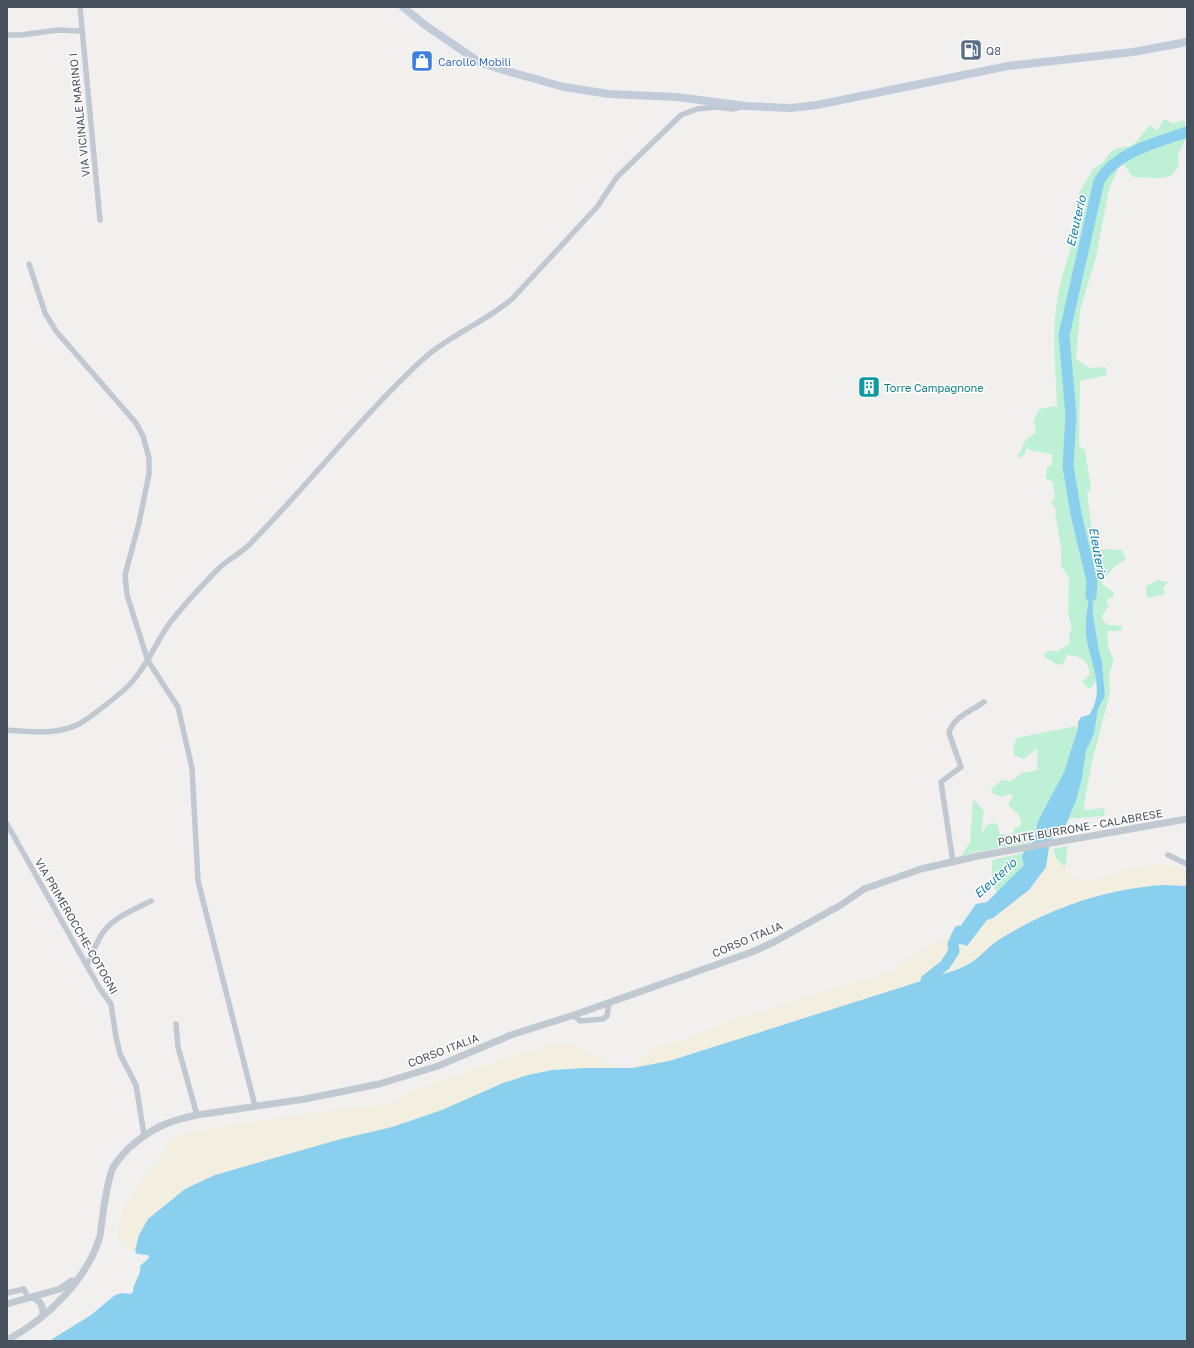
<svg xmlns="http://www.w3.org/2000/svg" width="1194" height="1348" font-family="'Golos Text',sans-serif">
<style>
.green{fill:#bdf0d5}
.sand{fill:#f3efe0}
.water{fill:#8ad0ee}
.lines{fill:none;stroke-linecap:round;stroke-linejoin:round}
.river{stroke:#8ad0ee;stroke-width:11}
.minor{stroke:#c0c8d2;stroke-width:5.5}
.tertiary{stroke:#c0c8d2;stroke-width:7}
.secondary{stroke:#c2cbd9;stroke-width:8}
.labels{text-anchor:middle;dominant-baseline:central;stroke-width:3;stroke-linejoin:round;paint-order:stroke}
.service-label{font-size:11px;fill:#4e5e75;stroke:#fff;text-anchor:start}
.shop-label{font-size:11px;fill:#366cbe;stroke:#fff;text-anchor:start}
.street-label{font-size:11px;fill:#47515d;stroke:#fff}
.culture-label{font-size:11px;fill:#0d838f;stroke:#fff;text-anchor:start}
.water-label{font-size:12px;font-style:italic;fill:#0a7dae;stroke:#fff}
</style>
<rect width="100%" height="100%" fill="#f2f0ef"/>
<g class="green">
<path d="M1163 120H1167L1172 124 1184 120C1188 133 1186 142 1178 153L1179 166 1171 176 1160 178 1133 177 1124 165 1119 166 1109 189 1096 257 1080 310 1076 359 1089 368 1106 367 1107 375 1080 381 1079 446 1085 450 1091 489 1087 493 1094 549 1122 550 1126 559 1114 567 1101 583 1114 593 1113 598H1108L1106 602 1109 605 1103 614 1102 620 1108 625 1121 626 1122 631H1108C1107 642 1108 651 1114 660L1109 675 1110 693 1092 762 1084 804 1085 810 1104 808 1105 816 1067 819 1077 798 1082 778 1086 751 1094 734 1098 709 1105 696 1102 661 1099 651 1093 614 1092 584 1089 650 1094 663 1097 680 1091 688H1088L1082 682 1090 674C1088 659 1080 656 1067 655L1063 664 1058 665 1043 656 1048 651H1058L1070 643 1069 635 1072 628 1068 613 1069 577 1061 566V548L1055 512 1057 510 1051 503 1055 496 1052 481 1046 479 1047 468 1052 464V454L1033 451 1026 448 1025 454 1020 458 1016 455 1019 454 1025 441 1036 432 1034 421 1039 409 1057 406C1056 377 1053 348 1055 319 1057 283 1072 249 1081 214L1085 210 1086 202 1079 197V193L1093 169 1103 162 1110 153 1117 148 1131 146 1136 142 1150 125 1157 131Z"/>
<path d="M1159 580 1168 582 1163 589 1165 592 1162 595 1149 598 1146 595V586Z"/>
<path d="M1076 726 1078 728 1064 772 1038 821 1034 840 1030 843 975 852 961 856 970 842 973 799 984 811 981 834 987 825 992 823 997 824 1000 834 1012 835 1014 829 1020 826 1021 821 1018 814 1008 805 1013 795 1009 794 1002 797 992 793 991 789 1002 780 1011 781 1022 773 1038 770 1037 760 1038 751 1036 749 1024 759 1014 755 1013 751 1016 738Z"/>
<path d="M1068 846 1066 857 1067 862 1064 867 1056 858 1053 849Z"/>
<path d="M1023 853 1022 858 1025 865 997 893 992 882V860Z"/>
</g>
<g class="sand">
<path d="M1050 841 1056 858 1075 879H1097L1129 869 1160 863 1187 870V886C1121 882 1058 905 1001 939 990 945 982 955 972 962 967 965 961 967 956 970L669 1061 632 1068 649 1050 689 1038 726 1022 891 971 908 958 957 931 953 944 954 946 957 943 967 946 987 920 993 918 1030 890 1046 867Z"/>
<path d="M558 1043C584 1046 594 1053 614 1069L585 1068 552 1070 503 1083 442 1110 392 1127 341 1139 215 1175 166 1203 148 1219 139 1235 135 1251C88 1238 149 1172 164 1153 170 1138 176 1137 190 1132L358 1106C376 1107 394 1106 408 1093 458 1075 507 1056 558 1043Z"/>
</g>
<g class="water">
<path d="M1092 581 1093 614 1099 651 1102 661 1105 696 1098 709 1094 734 1086 751 1082 778 1077 798 1066 825 1050 841 1046 867 1029 890 993 918 987 920 967 946 957 943 954 946 953 944 957 931 976 904 987 902 1024 865 1022 858 1023 853 1034 840 1038 821 1064 772 1078 728V722L1081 717 1089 715C1107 688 1089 662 1086 634 1085 616 1089 599 1092 581Z"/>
<path d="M1163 885 1187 886V1341H49L91 1315 115 1295 122 1293 131 1294 133 1292C133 1282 141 1277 140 1266L149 1258 148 1255 137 1254 135 1251 139 1235 148 1219 185 1189 215 1175 341 1139 392 1127 442 1110 503 1083 528 1075 552 1070 585 1068H632L669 1061 956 970C961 968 967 965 972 962 982 955 990 945 1000 939 1050 908 1105 889 1163 885Z"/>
</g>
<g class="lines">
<g class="river">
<path d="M1091 596 1092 581 1076 514 1068 466 1071 415 1064 335 1099 181C1117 151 1156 143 1187 132"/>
<path d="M926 980 945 965 954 951 953 944 959 931"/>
</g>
<g class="minor">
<path d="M80 7 100 220"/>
<path d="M7 35H21L58 30 81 31"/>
<path d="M29 264 45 313 56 331 136 423 143 436 149 458V474L139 523 125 575 127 595 148 661 178 707 192 768 198 881 255 1106"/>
<path d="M7 730C33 732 65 736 87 719 102 708 119 696 132 682 147 665 155 645 167 627 182 606 200 588 217 570 227 560 240 554 250 544 308 485 360 418 421 361 449 335 484 323 512 299L597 207 617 177 681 115 697 109 716 107 732 109 741 107"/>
<path d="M7 824 100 989 111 1004 116 1037 120 1054 136 1085 144 1135"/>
<path d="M1168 855 1187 864"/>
<path d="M953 862 941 782 961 767 949 733C952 718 972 710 984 702"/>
<path d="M87 965C92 955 96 943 102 934 113 917 134 910 151 901"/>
<path d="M574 1015 580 1021 603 1019 607 1016 609 1003"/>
<path d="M176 1024 178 1047 197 1115"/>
<path d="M7 1293 24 1289 28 1298"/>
</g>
<g class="tertiary">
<path d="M33 1297C41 1302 43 1305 43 1315"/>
<path d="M7 1304 60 1289 72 1281"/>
<path d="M7 1340C47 1319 87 1280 100 1236 103 1214 105 1190 112 1170 116 1161 123 1154 129 1148 151 1128 168 1121 197 1115L305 1099 379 1084 438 1066 511 1035 574 1015 752 952 774 942 841 905 864 889 921 869 978 856 1187 819"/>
</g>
<path class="secondary" d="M403 7 425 25 479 62 503 70 564 87 609 94 677 97 746 106 791 108 817 105 1008 66 1133 52 1187 42"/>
</g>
<defs>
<g id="fuel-square" transform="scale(1.15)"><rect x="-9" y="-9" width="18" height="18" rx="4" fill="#5c6f8a" stroke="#fff"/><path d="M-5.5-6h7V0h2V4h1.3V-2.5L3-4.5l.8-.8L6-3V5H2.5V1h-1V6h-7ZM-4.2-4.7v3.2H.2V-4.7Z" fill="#fff"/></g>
<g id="shop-square" transform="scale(1.15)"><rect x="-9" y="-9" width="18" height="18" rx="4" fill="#3f7fe0" stroke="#fff"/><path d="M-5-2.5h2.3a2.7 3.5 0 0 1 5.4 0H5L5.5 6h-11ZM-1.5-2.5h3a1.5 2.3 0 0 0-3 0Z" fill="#fff"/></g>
<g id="building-square" transform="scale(1.15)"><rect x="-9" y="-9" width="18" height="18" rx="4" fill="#0f9aa8" stroke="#fff"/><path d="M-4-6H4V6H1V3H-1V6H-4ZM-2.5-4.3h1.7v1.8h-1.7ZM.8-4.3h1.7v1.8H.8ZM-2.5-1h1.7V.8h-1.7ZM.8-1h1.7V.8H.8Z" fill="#fff"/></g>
</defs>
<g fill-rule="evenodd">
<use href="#fuel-square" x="971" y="50"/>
<use href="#shop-square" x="422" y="61"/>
<use href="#building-square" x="869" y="387"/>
</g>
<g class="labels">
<g class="service-label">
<text x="986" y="50">Q8</text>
</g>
<g class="shop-label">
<text x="438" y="61">Carollo Mobili</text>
</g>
<g class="street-label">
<text transform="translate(79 115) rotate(-96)">VIA VICINALE MARINO I</text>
<text transform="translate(1080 827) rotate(-10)">PONTE BURRONE - CALABRESE</text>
<text transform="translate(77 926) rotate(60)">VIA PRIMEROCCHE-COTOGNI</text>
<text transform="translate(747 939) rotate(-23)">CORSO ITALIA</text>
<text transform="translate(443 1050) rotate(-21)">CORSO ITALIA</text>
</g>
<g class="culture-label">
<text x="884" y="387">Torre Campagnone</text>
</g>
<g class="water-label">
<text transform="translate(1076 221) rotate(-77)">Eleuterio</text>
<text transform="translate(1098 553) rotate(80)">Eleuterio</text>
<text transform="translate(995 878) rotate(-42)">Eleuterio</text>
</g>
</g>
<rect width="1194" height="1348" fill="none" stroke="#47515d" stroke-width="16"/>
</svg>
